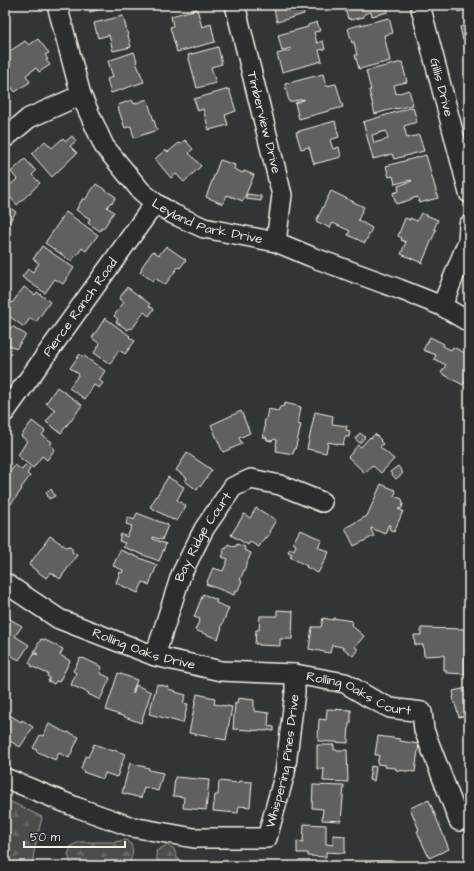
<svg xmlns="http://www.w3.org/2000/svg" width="474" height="871" font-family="'Architects Daughter',sans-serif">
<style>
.forest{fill:url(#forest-firs);stroke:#a09f9a}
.building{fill:#5f605f;stroke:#f4f1e8;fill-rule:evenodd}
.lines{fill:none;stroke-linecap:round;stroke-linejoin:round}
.minor-casing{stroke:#f4f1e8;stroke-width:22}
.minor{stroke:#2a2d2e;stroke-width:19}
.labels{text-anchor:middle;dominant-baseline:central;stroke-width:3.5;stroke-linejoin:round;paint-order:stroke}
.street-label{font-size:13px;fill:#f4f1e8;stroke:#2a2d2e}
</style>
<defs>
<pattern id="forest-firs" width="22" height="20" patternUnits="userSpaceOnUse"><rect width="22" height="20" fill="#4b4d4c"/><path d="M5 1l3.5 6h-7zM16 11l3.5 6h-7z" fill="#666766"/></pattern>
</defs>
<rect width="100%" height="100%" fill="#323535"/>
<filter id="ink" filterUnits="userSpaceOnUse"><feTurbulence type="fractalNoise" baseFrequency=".025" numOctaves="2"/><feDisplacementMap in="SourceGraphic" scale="8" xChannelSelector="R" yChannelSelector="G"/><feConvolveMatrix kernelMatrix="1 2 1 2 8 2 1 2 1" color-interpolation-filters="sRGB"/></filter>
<g filter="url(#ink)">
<g class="forest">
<path d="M5 799 42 817 34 852 32 866H5Z"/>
<path d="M126 840 131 844C134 853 132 857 128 866H72L68 855 71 846 79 842H114Z"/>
<path d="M167 845 174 849 177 858 186 863H200L203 866H160L157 859 156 851Z"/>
</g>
<g class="building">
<path d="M89 5H116L90 12Z"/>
<path d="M273 5H296V6L302 5 304 14 277 22Z"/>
<path d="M344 5H386L388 12 372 16 371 12 364 14V17L350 20V18L348 19Z"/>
<path d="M456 5H469V10V9L458 12Z"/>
<path d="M197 9 202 27 211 24 215 42 177 52 170 27 173 26 171 16Z"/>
<path d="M123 16 131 47 113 51 109 35 98 38 94 23Z"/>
<path d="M389 18 393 33 384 35 390 61 359 69 355 55H357L354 42 352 43 348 28Z"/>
<path d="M317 22 320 31 314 32 317 43 323 41 325 49 319 50 322 61 282 72 277 54 291 50 290 48 282 51 278 35 308 27V25Z"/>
<path d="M469 24V38L463 40 460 27Z"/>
<path d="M38 39 49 53 45 55 48 59 46 60 50 65 39 72 36 68 26 75 30 82 15 92 5 78V52L6 51 7 53 25 41 29 45Z"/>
<path d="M469 42V62L464 43Z"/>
<path d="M218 47 222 64 211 67 216 83 197 88 188 55Z"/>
<path d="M134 52 137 61 136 62 144 82 111 93 107 79 113 77 108 61Z"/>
<path d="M402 62 407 82 394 85 396 94 409 90 413 105 396 109V108L375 114 369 90H371L366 71Z"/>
<path d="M323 74 326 86 336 84 343 107 299 119 295 103 304 100V99L289 102 285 84Z"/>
<path d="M229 89 236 111 225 115 228 125 209 130 203 109 198 111 194 99Z"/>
<path d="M147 99 157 130 134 138 131 126 125 128 118 108H119L118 105 132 100 134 104Z"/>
<path d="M413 107 417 122 404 126 407 138 419 135 424 151 394 159 392 154 373 159 363 122ZM386 131 388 139 374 143 372 135Z"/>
<path d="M335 121 339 137 330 140 333 149 339 147 341 157 314 164 309 147 301 149 296 132Z"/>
<path d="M72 136 76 141 70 146 77 153 52 177 32 154 45 141 52 148 63 138 66 141Z"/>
<path d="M185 140 193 149 189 153 201 166 184 182 176 174 171 178 155 159 165 150 168 152 179 143 180 144Z"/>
<path d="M426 155 438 198 419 203 418 197 413 198V199L396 204 393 193 399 191 398 186 412 181 411 180 395 184 393 176 389 177 386 166Z"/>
<path d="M25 159 36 171 32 175 40 183 17 205 5 191V190L17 179 11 172Z"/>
<path d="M220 160 235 165 234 169 243 173 244 171 254 175 243 201 227 195 223 204 206 197Z"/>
<path d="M96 184 116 197 112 203 111 202 107 207 114 212 103 229 101 228 100 231 88 223 90 219 76 210 83 198 85 200Z"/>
<path d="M331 191 364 207 358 220 372 228 365 243 348 235 350 231 333 223 330 228 316 221Z"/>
<path d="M247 194 261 196V201L246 199Z"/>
<path d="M5 204 16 212 5 228Z"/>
<path d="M66 212 98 235 86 251 82 248 78 254H77L71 261 45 243Z"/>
<path d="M421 213 438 220 434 229 436 230 422 263 401 254 406 242 401 240 402 238 398 236 405 218 410 220V218L417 221Z"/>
<path d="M42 246 74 268 63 284 55 279 45 293 22 277 28 269 33 272 39 263 33 259Z"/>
<path d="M166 246 186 260 180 268 178 267 165 285 155 278 153 281 140 272 142 269 141 268 153 251 159 255Z"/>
<path d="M24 287 35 295 37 292 50 302 36 322 30 318 24 327 5 313V310L11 302 12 303Z"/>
<path d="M127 287 150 304 149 306 154 309 149 316 144 312 132 329 130 328 128 330 116 322 118 319 114 316 124 302 119 299Z"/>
<path d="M105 318 130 336 129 337 135 341 125 354 119 350 110 364 94 353 100 344 92 338Z"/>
<path d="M5 326 10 329 12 326 26 335 16 349 9 345 5 351Z"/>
<path d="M430 337 444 344 443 346 451 350 453 347 469 355V379L467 378 463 385 441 373 446 365 434 359 436 355 423 350Z"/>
<path d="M80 354 83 357 84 356 105 371 99 380 103 383 99 388 94 385 85 399 69 388 79 374 70 368Z"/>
<path d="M57 387 82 405 71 421H70L61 433 46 422 55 410 46 403Z"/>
<path d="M285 403 301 407 298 424 301 425 295 450H294L293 454 276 451 277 446H276L277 440 274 439 272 441 267 440 266 437H263L265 426 264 425 265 420 266 419 268 409 278 411 280 407 284 406Z"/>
<path d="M241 411 250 433 239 438 242 444 223 452 211 425Z"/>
<path d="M315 412 333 416 332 424 347 426 346 430 350 431 349 437H345L343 445 328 442 326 453 307 449Z"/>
<path d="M32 421 45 431 42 435 52 442 50 445 55 449 47 460 42 456 33 468 19 457 20 456 18 455 27 441 21 436Z"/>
<path d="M360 433 365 437 360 443 355 439Z"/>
<path d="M375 434 381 440 380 441 383 444 380 447 381 448 394 459 381 473 372 465 365 473 348 457 358 445 361 447 370 437 371 438Z"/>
<path d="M187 453 212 470 200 487 199 486 197 490 185 481 187 478 176 470Z"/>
<path d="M15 465 22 470 25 465 30 469 27 474 30 476 21 488 22 489 11 504 5 500V476L6 477Z"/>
<path d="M398 466 403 473 396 479 390 472Z"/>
<path d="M168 477 184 487 177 500 186 506 177 521 173 519V520L150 507Z"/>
<path d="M381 484 395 490 396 492 394 496 402 499 403 504 402 508 398 509 403 511 394 532 389 529 390 525H388L385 534 371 528V530L374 536 354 546 345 528 367 516Z"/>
<path d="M51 489 55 496 49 499 46 492Z"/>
<path d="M256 508 276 520 269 532 270 533 267 538 265 537 259 547 250 542 248 545 231 535 244 514 250 518Z"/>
<path d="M137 513 168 525 162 540 153 537V539L166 544 159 561 123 547 125 543 119 541 121 534 127 537 132 526 126 524 128 517 134 520Z"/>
<path d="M300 530 303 531 322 540 318 547 329 552 318 573 306 567 307 566 290 557 292 554 288 552 290 548 294 550 296 545 293 543Z"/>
<path d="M50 536 66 547 70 546 72 548V552L77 555 60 579 51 572 46 578 29 565Z"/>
<path d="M228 544 235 547 237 544 245 547 244 550 251 553 240 580 242 581 237 592 235 591 234 595 206 584 213 568 223 571 228 559 222 557 224 553 223 552 225 547 226 548Z"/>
<path d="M120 550 157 565 149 585 143 582 138 593 116 583 120 572 122 573 123 570 113 566Z"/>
<path d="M203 594 217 600 216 603 229 608 221 627 222 628 218 639 195 630 200 619 194 617Z"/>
<path d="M277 610 293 611 292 639H280V646L259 645V644H255L256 630H259L260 616H277Z"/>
<path d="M5 617 7 619 8 618 22 626 15 636 29 645 19 660 5 652Z"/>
<path d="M323 618 333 620V618L352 621 351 625 364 636 355 647 358 649 353 656 342 647 332 645 330 653 309 649 312 627H321Z"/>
<path d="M421 628 465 629V674L446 673V670H444V655L424 656 423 645H415L414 635H421Z"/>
<path d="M41 639 45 640 63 649 60 655 70 661 59 682 56 681 54 684 48 681 50 678 47 676 48 674 31 666 32 665 29 663 34 653 37 655 38 654 34 652Z"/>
<path d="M80 658 83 659V658L102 667 100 673 110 678 100 700 88 694 89 693 71 685 76 673 73 671Z"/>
<path d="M118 673 137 680 132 693 133 694 136 685 151 692 141 723 106 710Z"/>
<path d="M157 684 169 687 168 689 176 691 175 692 186 695 183 703 188 704 183 723 149 714Z"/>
<path d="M467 688 469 693V729L465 716 459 717 453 697 454 696 453 691Z"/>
<path d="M197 694 215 698 214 704 232 707 226 740 189 733Z"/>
<path d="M238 698 254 700V711L269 713 268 726 274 727V731L267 730V731L233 729 235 703 237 704Z"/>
<path d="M327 709 351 710V723H349L348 743 318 741 319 719 326 720Z"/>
<path d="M5 712 21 722 22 720 33 727 20 747 10 741 6 748 5 747Z"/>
<path d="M49 724 67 733 68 732 79 737 69 758 59 753 55 760 36 751 37 750 33 748 40 735 43 736Z"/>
<path d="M378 736 400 739V741L419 744 415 772 396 770V768L384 767 385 765 377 764 379 755H375Z"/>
<path d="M94 744 113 751 114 750 125 754 117 777 105 773 103 779 83 772 84 771 81 769 85 756 88 757Z"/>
<path d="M317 745H334V750H347L348 782 323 781 324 769H317Z"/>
<path d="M130 763 149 768V770L163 773 158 791 144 787 141 798 122 793Z"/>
<path d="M371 766 376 767 374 781 369 780Z"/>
<path d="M175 777 209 780 206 810 183 808 184 797 173 796Z"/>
<path d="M219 781 238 783 239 781 252 782 250 807 239 806 238 813 213 811 215 795H218Z"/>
<path d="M313 785 344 786 341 821 322 820 323 809 312 808Z"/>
<path d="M429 800 449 849 429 858 417 831 419 830 410 808Z"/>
<path d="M304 824 326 825V844L333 845V835L345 836V853L326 852V857L308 856V853H297V841L303 842Z"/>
</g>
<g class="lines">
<g class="minor-casing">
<g id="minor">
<path id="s1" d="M57 5 81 95 104 146 141 191 155 203 173 214 204 228 276 242 312 257 399 289 442 306 469 322"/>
<path id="s2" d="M235 5 282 195 276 242"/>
<path id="s3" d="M420 5 469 193"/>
<path d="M5 138 29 118 81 95"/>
<path d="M442 306 468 241 469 225"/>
<path id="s4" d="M5 412 155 203"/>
<path id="s5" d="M5 583 59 619 155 656 221 671 295 674 345 683 370 698 390 708 422 712 424 730 459 821"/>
<path id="s6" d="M155 656 181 575 204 529 233 487 251 479 280 485 322 502"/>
<path id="s7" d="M5 778 76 807 132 827 194 838H267L285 773 295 692V674"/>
</g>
</g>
<use href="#minor" class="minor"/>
</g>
</g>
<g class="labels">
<g class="street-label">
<text stroke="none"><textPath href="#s3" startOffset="85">Gillis Drive</textPath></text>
<text stroke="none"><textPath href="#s2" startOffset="121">Timberview Drive</textPath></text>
<text stroke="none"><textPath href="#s1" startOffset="282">Leyland Park Drive</textPath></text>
<text stroke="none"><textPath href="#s4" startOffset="129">Pierce Ranch Road</textPath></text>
<text stroke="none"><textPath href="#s6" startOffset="129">Bay Ridge Court</textPath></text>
<text stroke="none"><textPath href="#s5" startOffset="155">Rolling Oaks Drive</textPath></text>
<text stroke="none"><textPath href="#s5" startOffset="377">Rolling Oaks Court</textPath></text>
<text stroke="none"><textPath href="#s7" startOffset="351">Whispering Pines Drive</textPath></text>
</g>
</g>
<rect width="474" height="871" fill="none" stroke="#2a2d2e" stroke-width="20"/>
<rect x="10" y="10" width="454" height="851" fill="none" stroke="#f4f1e8" stroke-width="1.5" filter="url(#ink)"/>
<path d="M24 841v6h101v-6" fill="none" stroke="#f4f1e8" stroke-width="2"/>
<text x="30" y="841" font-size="12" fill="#f4f1e8" stroke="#2a2d2e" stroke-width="3" paint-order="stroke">50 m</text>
</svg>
